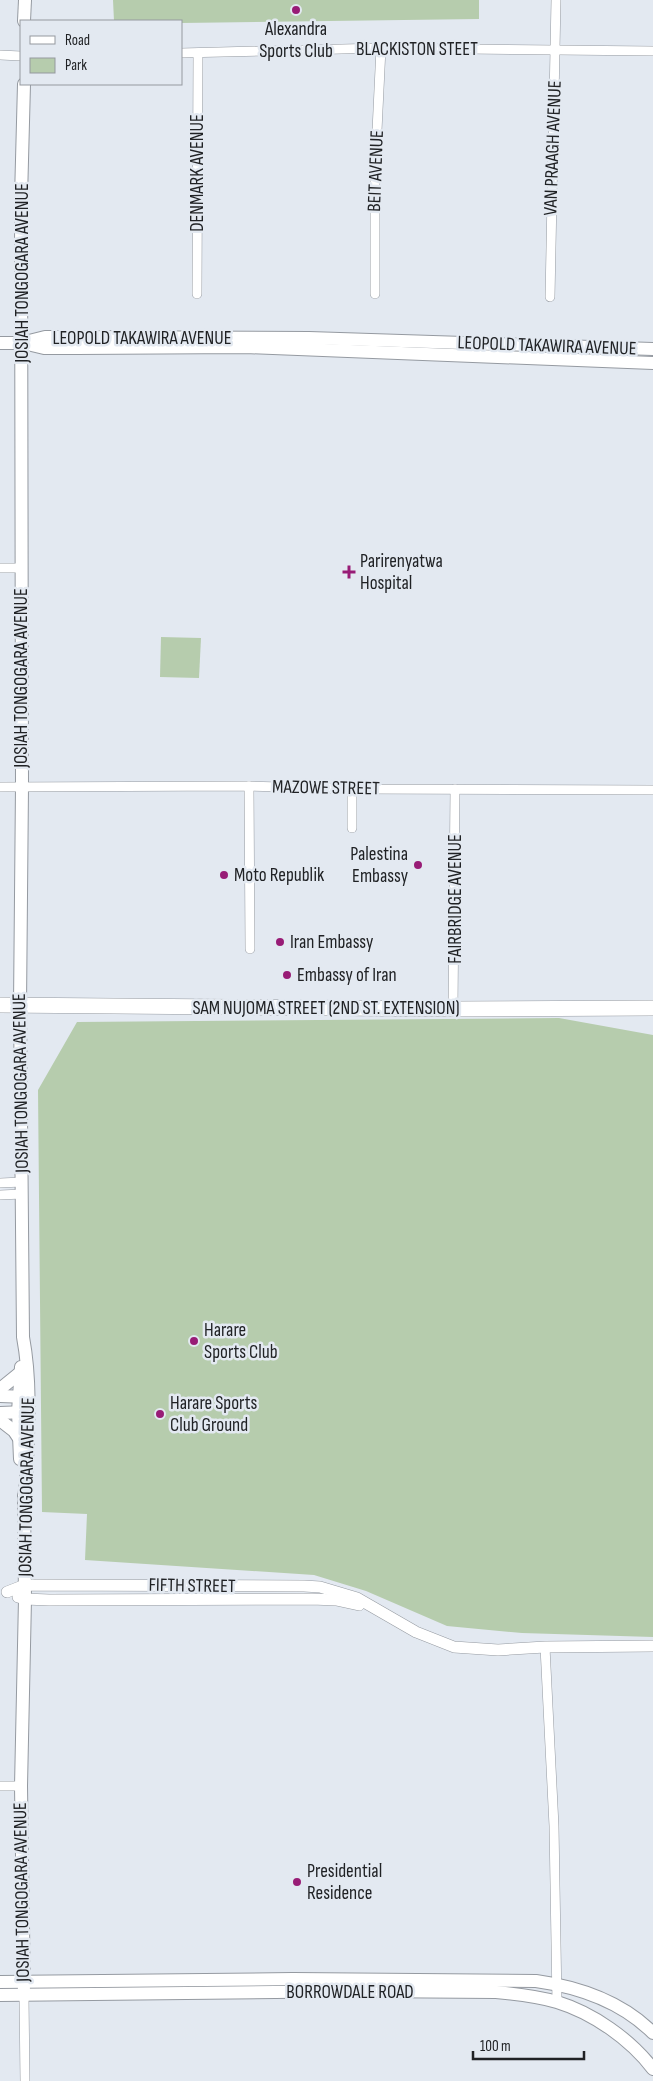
<svg xmlns="http://www.w3.org/2000/svg" width="653" height="2081" font-family="'Sofia Sans Condensed',sans-serif">
<style>
.green{fill:#b6ccad}
.lines{fill:none;stroke-linecap:round;stroke-linejoin:round}
.minor-casing{stroke:#959aa1;stroke-width:10}
.tertiary-casing{stroke:#959aa1;stroke-width:12}
.secondary-casing{stroke:#959aa1;stroke-width:14}
.trunk-casing{stroke:#959aa1;stroke-width:16}
.minor{stroke:#fff;stroke-width:9}
.tertiary{stroke:#fff;stroke-width:11}
.secondary{stroke:#fff;stroke-width:12}
.trunk{stroke:#fff;stroke-width:15}
.poi-dot{fill:#981c76;stroke:#e3e9f1;stroke-width:2}
.labels{text-anchor:middle;dominant-baseline:central;stroke-width:5;stroke-linejoin:round;paint-order:stroke}
.poi-label{font-size:19px;fill:#202225;stroke:#e3e9f1;text-anchor:start}
.street-label{font-size:19px;fill:#202225;stroke:#e3e9f1}
</style>
<rect width="100%" height="100%" fill="#e3e9f1"/>
<g class="green">
<path d="M113 0H479V19L181 23V21H114Z"/>
<path d="M161 637 201 638 199 678 160 677Z"/>
<path d="M559 1018 653 1035V1637L522 1633 447 1626 366 1591 314 1575 85 1560 87 1514 42 1512 38 1090 77 1022Z"/>
</g>
<g class="lines">
<g class="minor-casing">
<g id="minor">
<path d="M181 53 381 48 653 51"/>
<path d="M0 55 21 56"/>
<path d="M197 294 198 53"/>
<path d="M375 294V172L381 48"/>
<path d="M550 297 556 0"/>
<path d="M0 568H21"/>
<path d="M249 786 250 949"/>
<path d="M0 787 249 786 352 789 653 790"/>
<path d="M352 789V828"/>
<path d="M453 1009 455 789"/>
<path d="M0 1183 22 1182"/>
<path d="M0 1195 22 1194"/>
<path d="M545 1647 554 1826 557 2002"/>
<path d="M0 1786H21"/>
<path d="M24 1996 25 2081"/>
</g>
</g>
<g class="tertiary-casing">
<g id="tertiary">
<path d="M7 1592 25 1585 304 1586 320 1587 357 1598 416 1632 454 1647 498 1650 545 1647 653 1646"/>
<path d="M18 1597 25 1599 49 1600 312 1599 336 1600 359 1605"/>
</g>
</g>
<g class="secondary-casing">
<g id="secondary">
<path d="M24 21 25 0"/>
<path d="M24 84 21 198 22 786 20 1005 23 1337C32 1385 28 1434 26 1483L24 1496 25 1599 21 1786 24 1996"/>
<path d="M25 342 45 337 309 338 653 349"/>
<path d="M0 343H23L44 348H76L246 347 653 363"/>
<path d="M0 1389 21 1372"/>
<path d="M0 1396 27 1397"/>
<path d="M0 1413 26 1412"/>
<path d="M0 1420 14 1431 18 1437"/>
<path d="M20 1459 18 1412 21 1367"/>
<path d="M0 1982 293 1979 536 1981C579 1987 622 2002 653 2033"/>
<path d="M0 1995 358 1991 496 1992C517 1994 537 1996 557 2002 593 2013 630 2039 653 2069"/>
</g>
</g>
<g class="trunk-casing">
<path id="trunk" d="M0 1005 453 1009 653 1008"/>
</g>
<use href="#minor" class="minor"/>
<use href="#tertiary" class="tertiary"/>
<use href="#secondary" class="secondary"/>
<use href="#trunk" class="trunk"/>
</g>
<g class="poi-dot">
<circle cx="296" cy="10" r="5"/>
<path d="M346.5 564.5h5v5h5v5h-5v5h-5v-5h-5v-5h5z"/>
<circle cx="418" cy="865" r="5"/>
<circle cx="224" cy="875" r="5"/>
<circle cx="280" cy="942" r="5"/>
<circle cx="287" cy="975" r="5"/>
<circle cx="194" cy="1341" r="5"/>
<circle cx="160" cy="1414" r="5"/>
<circle cx="297" cy="1882" r="5"/>
</g>
<g class="labels">
<g class="poi-label">
<text x="296" y="29" text-anchor="middle">Alexandra<tspan x="296" dy="22">Sports Club</tspan></text>
<text x="360" y="561">Parirenyatwa<tspan x="360" dy="22">Hospital</tspan></text>
<text x="408" y="854" text-anchor="end">Palestina<tspan x="408" dy="22">Embassy</tspan></text>
<text x="234" y="875">Moto Republik</text>
<text x="290" y="942">Iran Embassy</text>
<text x="297" y="975">Embassy of Iran</text>
<text x="204" y="1330">Harare<tspan x="204" dy="22">Sports Club</tspan></text>
<text x="170" y="1403">Harare Sports<tspan x="170" dy="22">Club Ground</tspan></text>
<text x="307" y="1871">Presidential<tspan x="307" dy="22">Residence</tspan></text>
</g>
<g class="street-label">
<text x="417" y="49">BLACKISTON STEET</text>
<text transform="translate(553 148) rotate(-88)">VAN PRAAGH AVENUE</text>
<text transform="translate(376 171) rotate(-88)">BEIT AVENUE</text>
<text transform="translate(197 173) rotate(-90)">DENMARK AVENUE</text>
<text transform="translate(22 273) rotate(-90)">JOSIAH TONGOGARA AVENUE</text>
<text x="142" y="338">LEOPOLD TAKAWIRA AVENUE</text>
<text transform="translate(547 346) rotate(2)">LEOPOLD TAKAWIRA AVENUE</text>
<text transform="translate(21 678) rotate(-90)">JOSIAH TONGOGARA AVENUE</text>
<text transform="translate(326 788) rotate(1)">MAZOWE STREET</text>
<text transform="translate(455 899) rotate(-90)">FAIRBRIDGE AVENUE</text>
<text x="326" y="1008">SAM NUJOMA STREET (2ND ST. EXTENSION)</text>
<text transform="translate(21 1083) rotate(-91)">JOSIAH TONGOGARA AVENUE</text>
<text transform="translate(27 1487) rotate(-89)">JOSIAH TONGOGARA AVENUE</text>
<text transform="translate(192 1586) rotate(1)">FIFTH STREET</text>
<text transform="translate(22 1892) rotate(-91)">JOSIAH TONGOGARA AVENUE</text>
<text x="350" y="1992">BORROWDALE ROAD</text>
</g>
</g>
<rect x="20" y="20" width="162" height="65" fill="#e3e9f1" stroke="#95999f"/>
<rect x="30" y="36" width="25" height="8" fill="#ffffff" stroke="#95999f"/>
<text x="65" y="45" font-size="15" fill="#202225">Road</text>
<rect x="30" y="58" width="25" height="15" fill="#b6ccad" stroke="#95999f"/>
<text x="65" y="70" font-size="15" fill="#202225">Park</text>
<path d="M473 2051v8h111v-8" fill="none" stroke="#202225" stroke-width="2.5"/>
<text x="480" y="2051" font-size="15" fill="#202225" stroke="#e3e9f1" stroke-width="4" paint-order="stroke">100 m</text>
</svg>
